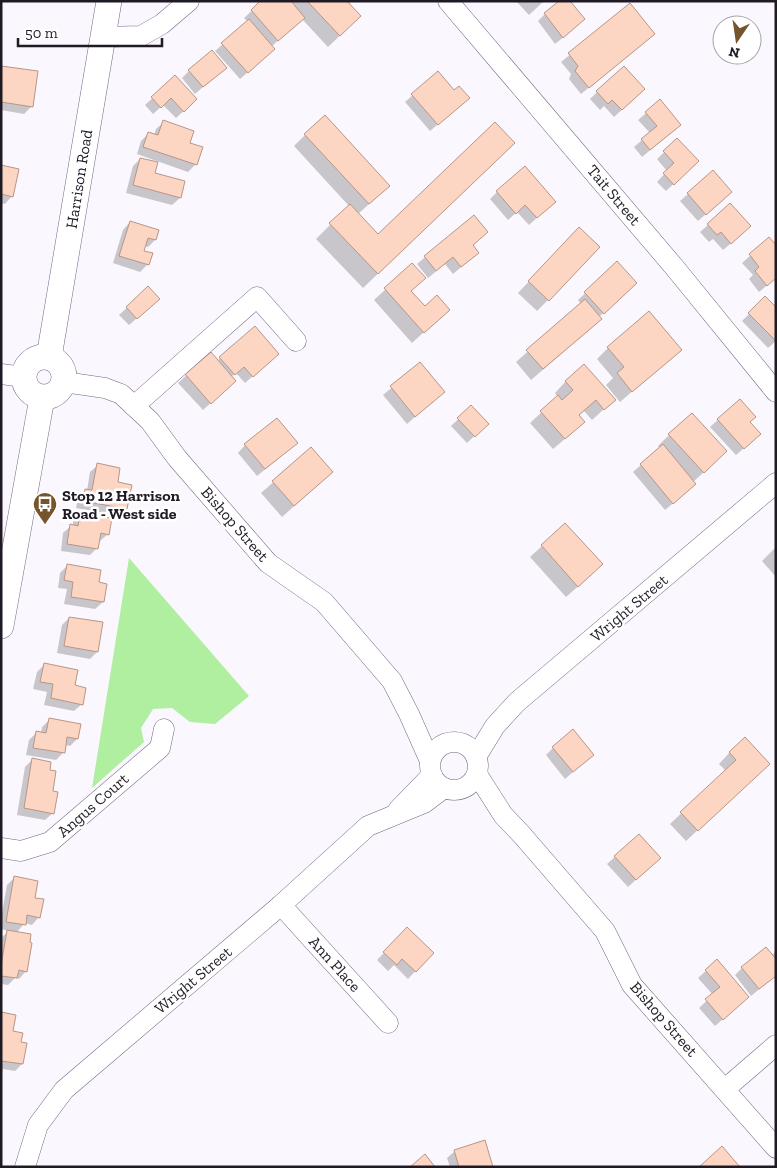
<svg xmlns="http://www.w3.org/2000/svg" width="777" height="1168" font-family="'Zilla Slab',serif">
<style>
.green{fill:#b0eea0}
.shadow{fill:#0003}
.building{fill:#fdd6c3;stroke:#b89685}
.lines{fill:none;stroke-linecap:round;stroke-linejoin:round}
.minor-casing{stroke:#756683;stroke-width:21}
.tertiary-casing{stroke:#756683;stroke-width:26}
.minor{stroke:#fff;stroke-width:20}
.tertiary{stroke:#fff;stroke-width:25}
.labels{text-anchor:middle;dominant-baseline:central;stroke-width:5;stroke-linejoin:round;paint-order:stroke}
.street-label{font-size:16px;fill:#201a25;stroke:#fff}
.poi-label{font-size:16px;font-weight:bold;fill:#201a25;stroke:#fff;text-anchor:start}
</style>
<rect width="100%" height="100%" fill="#fbf7fe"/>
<path class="green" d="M129 558 249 696 215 724 190 722 172 708 153 709 141 728 144 742 92 788Z"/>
<g class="shadow">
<path d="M262 1H351L348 4V28L328 47 302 19 271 47 266 56 240 79 215 51 248 22 244 18Z"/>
<path d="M516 1H544L529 15Z"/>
<path d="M630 5 654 34 581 94 569 79 571 74 561 62Z"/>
<path d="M545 14 576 27 555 44 538 21Z"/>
<path d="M1 67 32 106 24 114 1 110Z"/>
<path d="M225 68 195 94 182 78 189 71Z"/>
<path d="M438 73 461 105 430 131 405 102Z"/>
<path d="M175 77 188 107 176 118 163 105 153 114 145 105Z"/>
<path d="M597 92 636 97 614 117 604 106 600 110 590 99Z"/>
<path d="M660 101 672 132 642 157 634 147 650 133 638 120Z"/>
<path d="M164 122 189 144 196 164 188 172 137 154 141 141 149 133 154 135 156 129Z"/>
<path d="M305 135 377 197 358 214 378 235 499 158 363 288 316 239 349 206 294 146Z"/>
<path d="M677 140 690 169 666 191 657 182 667 171 657 159Z"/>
<path d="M140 159 154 174 180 198 172 205 126 193 133 166Z"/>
<path d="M1 166 12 196 5 204 1 203Z"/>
<path d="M713 172 723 199 698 221 680 201Z"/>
<path d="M497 192 547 209 529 225 517 212 508 220 490 199Z"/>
<path d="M473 217 472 245 478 253 453 274 445 264 428 278 417 264Z"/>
<path d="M130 222 155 240 148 247 145 246 143 251 148 264 140 272 113 263 123 230Z"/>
<path d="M708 225 742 234 723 250 713 239 709 242 700 232Z"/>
<path d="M769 239 776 278 759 292 749 279 753 275 742 263Z"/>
<path d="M568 240 548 300 537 311 518 293Z"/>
<path d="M617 263 628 290 599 317 601 319 589 330 531 380 516 362 581 304 578 300Z"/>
<path d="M412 265 410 292 425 308 448 310 412 343 374 300Z"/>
<path d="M148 288 151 306 129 325 119 315Z"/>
<path d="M765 298 776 308V341L768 348 742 321Z"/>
<path d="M608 348 680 350 620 402 606 385 613 378 597 359Z"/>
<path d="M210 354 217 361 220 358 270 361 245 383 236 373 231 377 227 388 203 410 178 383Z"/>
<path d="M420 364 443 392 407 424 383 395Z"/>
<path d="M566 381 614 400 592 420 584 411 578 416 572 433 553 449 530 423 558 397 555 393Z"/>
<path d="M740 400 749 422 752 441 736 455 710 427Z"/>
<path d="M471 407 487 424 467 443 451 426Z"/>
<path d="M669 435 715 462 693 482 695 484 687 492 665 510 633 472 660 448 658 446Z"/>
<path d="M245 445 289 450 257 476 238 453Z"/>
<path d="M311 449 320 483 282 517 261 493Z"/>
<path d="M98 465 116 483 126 508 119 516 76 508 78 498 87 491 90 472Z"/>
<path d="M81 514 108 534 100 541H98L97 548 90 555 61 551 63 533 71 526H73V521Z"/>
<path d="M565 525 590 576 566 597 530 557Z"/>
<path d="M776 547V577L762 561Z"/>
<path d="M68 565 103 602 95 609 64 604 67 589 58 588 60 573Z"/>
<path d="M69 618 97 652 90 659 57 653 62 625Z"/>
<path d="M44 665 73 686 82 704 74 711 44 705 47 692 33 689 37 672Z"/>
<path d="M49 720 79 725 77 739 70 746 65 745 64 752 56 760 26 755 29 740 36 733H41L42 727Z"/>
<path d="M553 748 593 755 565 779 546 755Z"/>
<path d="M730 752 757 775 686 841 670 824 726 771 719 764Z"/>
<path d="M32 760 48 771 53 813 45 820 17 815 25 767Z"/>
<path d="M639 835 652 865 628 887 607 864Z"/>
<path d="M14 878 33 899 39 917 32 925 25 923 16 933 26 971 19 979 15 978 8 985 1 984V938L9 931 1 929V918L7 885Z"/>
<path d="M407 929 432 953 408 979 394 965 388 971 377 960Z"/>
<path d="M776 951V976L751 996 735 975 742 968 771 956Z"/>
<path d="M717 961 740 1004 715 1026 699 1008 713 995 698 978Z"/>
<path d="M1 1014 20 1043 22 1064 15 1071 3 1069 1 1077Z"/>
<path d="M455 1151 492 1167H450L447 1158Z"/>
</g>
<g class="building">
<path d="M260 1H291L305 18 278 41 251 10Z"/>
<path d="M307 1H347L361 16 340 36Z"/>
<path d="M559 1H570L585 19 563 38 544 13Z"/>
<path d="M630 3 655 34 589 88 575 71 578 66 568 53Z"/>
<path d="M249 19 275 49 248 73 221 43Z"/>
<path d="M212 50 227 68 203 87 188 70Z"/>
<path d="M1 66 38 71 33 107 1 102Z"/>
<path d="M624 66 645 89 622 110 612 100 608 104 596 91Z"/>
<path d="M438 71 454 90 459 86 470 98 438 125 411 94Z"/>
<path d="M175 75 197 99 184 112 171 98 161 108 151 97Z"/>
<path d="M660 99 681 125 650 150 641 139 657 126 645 112Z"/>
<path d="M325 115 390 186 369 204 304 134Z"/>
<path d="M163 120 194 131 190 143 203 147 197 165 143 147 148 132 158 135Z"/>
<path d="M495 122 515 143 378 274 329 223 350 204 378 234Z"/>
<path d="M677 138 699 161 674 185 663 173 674 163 663 151Z"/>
<path d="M140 158 158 162 155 173 185 181 181 198 133 185Z"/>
<path d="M1 165 19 169 13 197 1 194Z"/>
<path d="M525 166 556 202 537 218 525 205 516 214 496 191Z"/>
<path d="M713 170 732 192 706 215 687 193Z"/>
<path d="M730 203 751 226 731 244 721 232 717 235 707 224Z"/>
<path d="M474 215 488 232 473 245 479 253 461 267 453 257 436 271 424 256Z"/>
<path d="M130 221 159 230 156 240 148 238 144 251 153 253 149 265 119 256Z"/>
<path d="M579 227 600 247 549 301 528 281Z"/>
<path d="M769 237 776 245V278L767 286 755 271 759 267 749 254Z"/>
<path d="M617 261 637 283 604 314 584 292Z"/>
<path d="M412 263 426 278 411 291 425 306 437 295 450 310 424 333 384 288Z"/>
<path d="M148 286 160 299 137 319 126 307Z"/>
<path d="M765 296 776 307V341L748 313Z"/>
<path d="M585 299 602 319 543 369 526 350Z"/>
<path d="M649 311 682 350 632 392 617 373 624 367 607 347Z"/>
<path d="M255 326 279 354 253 377 244 367 235 375 219 357Z"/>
<path d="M211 352 236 381 211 404 185 374Z"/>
<path d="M420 362 445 392 415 417 390 386Z"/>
<path d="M584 364 616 400 604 410 596 400 579 415 585 422 565 439 540 411 558 395 562 400 573 390 565 381Z"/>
<path d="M740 399 756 417 750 422 761 434 744 449 717 419Z"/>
<path d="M471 405 489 424 475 437 457 418Z"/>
<path d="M692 413 727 451 704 473 668 434Z"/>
<path d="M277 418 298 443 265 469 244 444Z"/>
<path d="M663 444 696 484 673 504 640 464Z"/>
<path d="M311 447 333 472 294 506 272 481Z"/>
<path d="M97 463 120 468 118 482 132 485 127 509 83 501 85 489 92 490Z"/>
<path d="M80 513 112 518 109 535 101 533 98 549 67 544 70 524 78 526Z"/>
<path d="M565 523 603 564 578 587 541 545Z"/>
<path d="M67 564 101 570 99 582 107 584 104 602 71 597 73 582 64 580Z"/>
<path d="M69 617 103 622 98 652 64 646Z"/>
<path d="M44 663 78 670 75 685 86 688 83 705 51 698 53 684 40 682Z"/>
<path d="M49 718 81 724 78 739 67 737 65 753 33 748 36 731 46 733Z"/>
<path d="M573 729 594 755 573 772 552 747Z"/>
<path d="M745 737 770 764 698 831 680 812 736 760 729 752Z"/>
<path d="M32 758 51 762 50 770 56 771 53 791 58 792 54 814 24 808Z"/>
<path d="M639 834 661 858 636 880 614 856Z"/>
<path d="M14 876 38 881 35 898 44 899 40 918 27 915 26 925 6 922Z"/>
<path d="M407 927 434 953 416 972 402 959 397 965 383 952Z"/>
<path d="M7 930 31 934 30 942 32 943 27 972 19 970 17 978 1 976V966Z"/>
<path d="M766 947 776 959V976L759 989 741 967Z"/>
<path d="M717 959 749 997 723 1020 705 999 720 987 705 970Z"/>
<path d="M1 1012 16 1015 13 1031 23 1033 21 1042 27 1043 23 1064 1 1061Z"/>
<path d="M485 1140 493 1167H459L454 1150Z"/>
<path d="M722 1146 740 1167H699Z"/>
<path d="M425 1154 435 1167H410Z"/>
</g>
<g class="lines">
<g class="minor-casing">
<g id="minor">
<path d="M448 1 675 268 776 392"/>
<path d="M102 37 141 36 162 24 189 1"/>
<path d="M1 374 23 377"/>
<path d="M64 382 105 388 121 394 150 421 177 458 268 563 324 602 392 681 409 714 430 761"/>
<path d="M134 406 257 297 296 341"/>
<circle cx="454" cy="766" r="24"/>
<path d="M476 757 495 726 517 702 776 483"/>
<path d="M477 774 503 815 522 835 605 931 632 985 776 1148"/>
<path d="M398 810 432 775"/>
<path d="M1 848 21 851 50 842 160 748 164 729"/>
<path d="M281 905 388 1023"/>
<path d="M725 1089 776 1045"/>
<path d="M25 1167 38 1125 64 1090 281 905 368 826 424 803 444 788"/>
</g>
</g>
<g class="tertiary-casing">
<g id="tertiary">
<circle cx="44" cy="377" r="20"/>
<path d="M49 357 109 1"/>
<path d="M1 626 42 398"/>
</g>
</g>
<use href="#minor" class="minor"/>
<use href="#tertiary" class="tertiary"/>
</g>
<defs>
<g id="bus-pin" transform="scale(1.25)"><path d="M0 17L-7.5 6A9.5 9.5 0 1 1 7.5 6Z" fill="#76542c" stroke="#fff"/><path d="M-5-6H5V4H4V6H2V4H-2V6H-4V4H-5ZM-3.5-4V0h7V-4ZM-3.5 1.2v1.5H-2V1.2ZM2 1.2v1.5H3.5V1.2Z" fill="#fff"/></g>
</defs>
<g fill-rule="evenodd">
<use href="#bus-pin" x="45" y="504"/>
</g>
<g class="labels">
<g class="street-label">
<text transform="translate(79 179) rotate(-81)">Harrison Road</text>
<text transform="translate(614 195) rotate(50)">Tait Street</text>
<text transform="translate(235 524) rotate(49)">Bishop Street</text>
<text transform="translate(629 608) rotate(-40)">Wright Street</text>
<text transform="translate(93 805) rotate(-41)">Angus Court</text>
<text transform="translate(335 964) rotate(48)">Ann Place</text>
<text transform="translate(193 980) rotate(-40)">Wright Street</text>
<text transform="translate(664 1019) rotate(49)">Bishop Street</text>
</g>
<g class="poi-label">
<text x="62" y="495">Stop 12 Harrison<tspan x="62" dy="18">Road - West side</tspan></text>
</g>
</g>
<rect width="777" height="1168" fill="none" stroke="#201a25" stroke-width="5"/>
<g transform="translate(737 40) rotate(193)"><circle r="24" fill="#ffffff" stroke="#a6a3a8"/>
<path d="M0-4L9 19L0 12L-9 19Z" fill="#76542c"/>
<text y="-8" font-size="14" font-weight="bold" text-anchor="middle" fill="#201a25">N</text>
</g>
<path d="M18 38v8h144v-8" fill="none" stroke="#201a25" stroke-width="2.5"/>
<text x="25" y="38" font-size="15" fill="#201a25" stroke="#ffffff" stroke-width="4" paint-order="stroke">50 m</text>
</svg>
